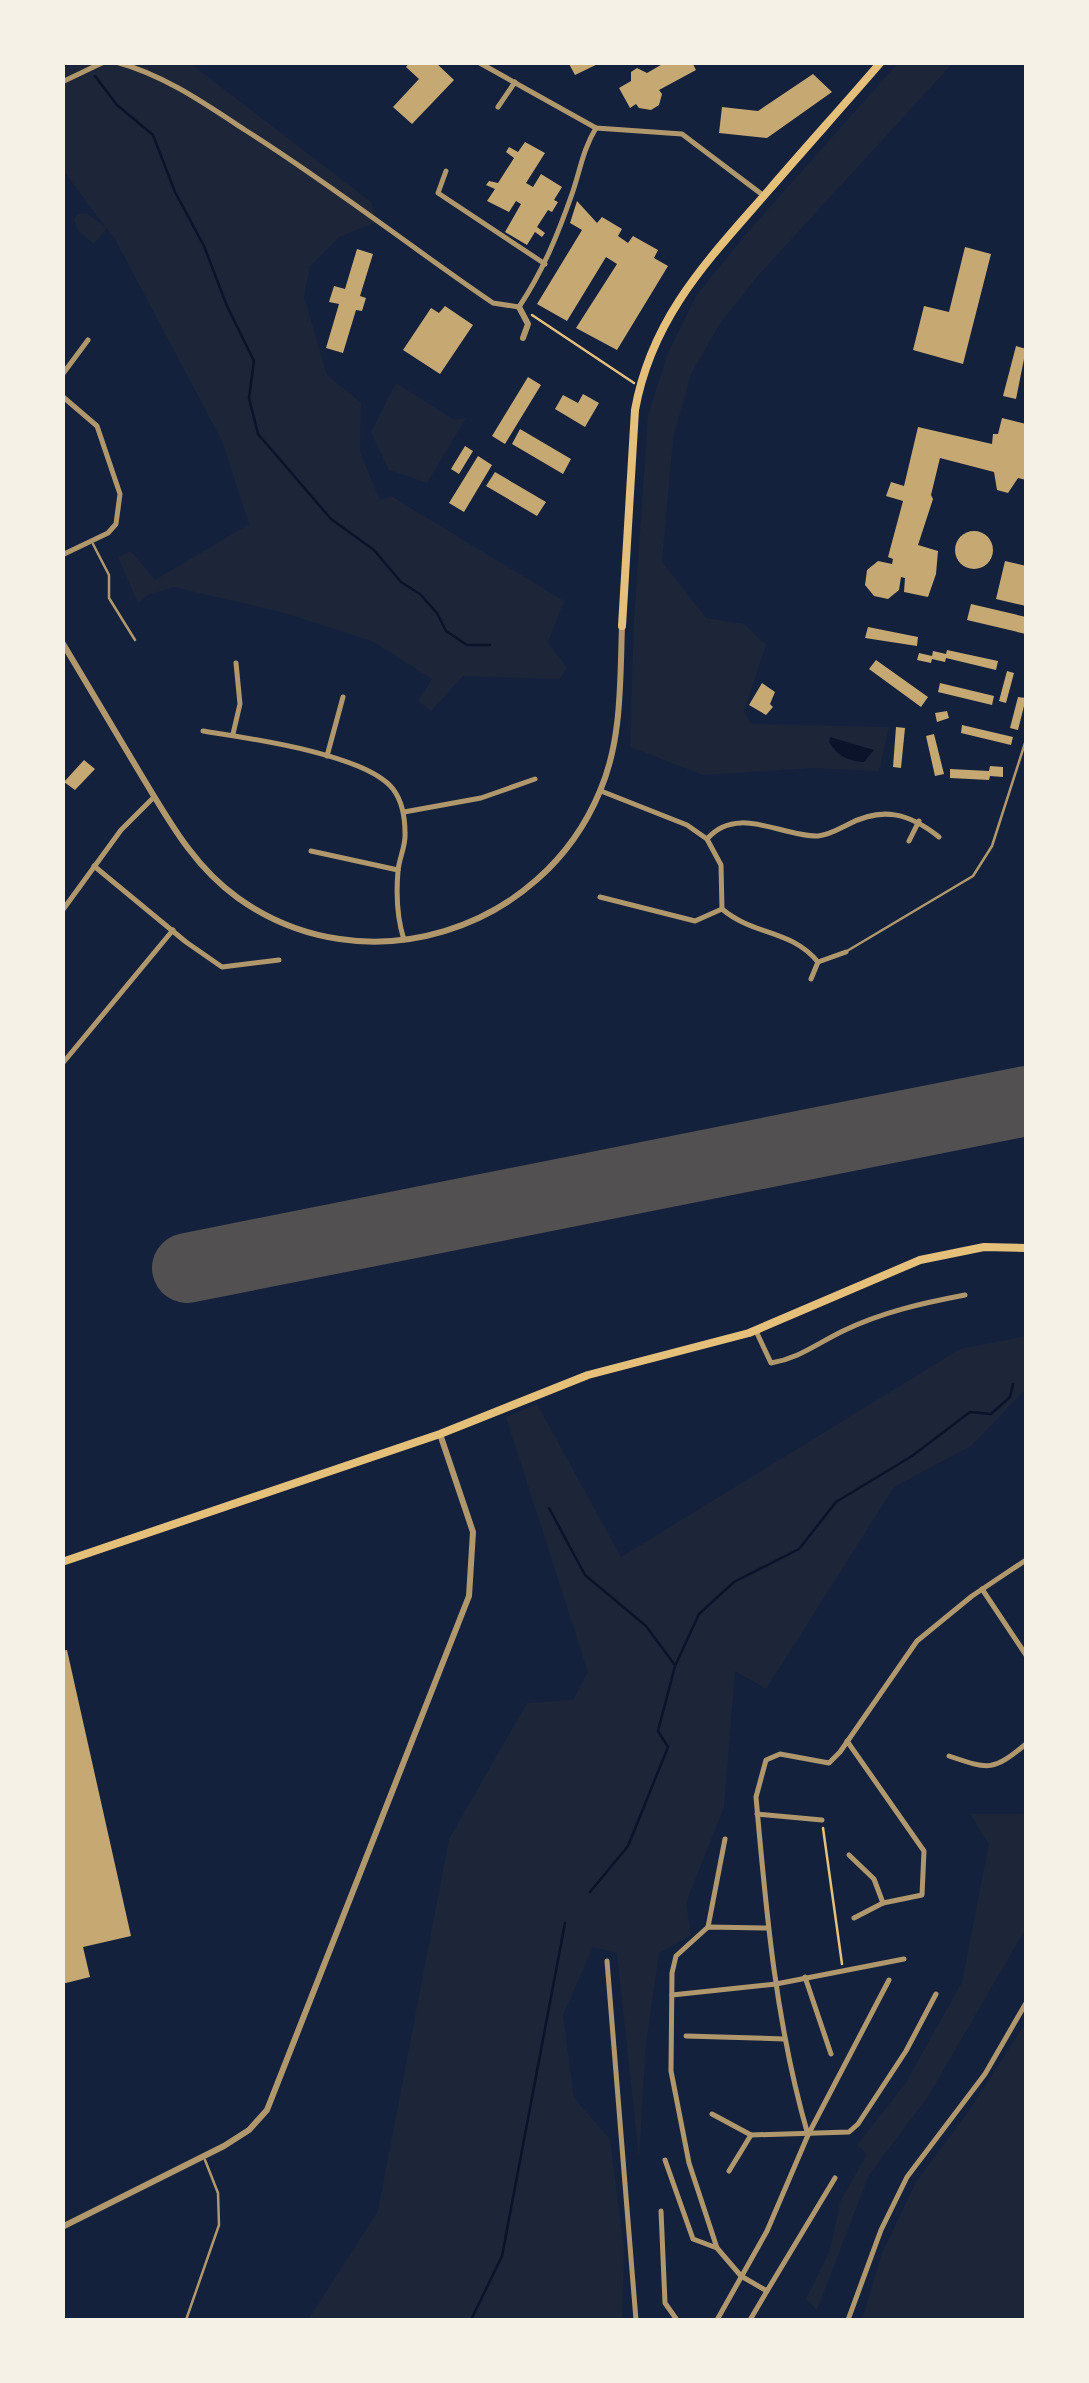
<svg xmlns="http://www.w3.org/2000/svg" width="1089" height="2383" font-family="'Exo 2',sans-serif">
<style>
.green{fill:#1d2539}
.water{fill:#0b132b}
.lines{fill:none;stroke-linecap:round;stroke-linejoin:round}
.stream{stroke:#0b132b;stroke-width:2.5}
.runway{stroke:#525050;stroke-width:70}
.building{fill:#c6a872}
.path{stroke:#e5c07b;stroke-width:2.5}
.service{stroke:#b1986c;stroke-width:2.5}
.minor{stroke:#b1986c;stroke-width:5}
.tertiary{stroke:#b1986c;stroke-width:6}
.secondary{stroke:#e5c07b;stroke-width:8}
.primary{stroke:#e5c07b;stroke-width:8}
</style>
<rect width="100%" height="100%" fill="#14213d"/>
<g class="green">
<path d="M63 63H190L371 202 377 222 339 237 310 266 304 297 327 375 361 403 360 452 380 500 391 496 564 601 548 642 567 668 559 679 463 676 431 711 418 701 432 679 374 642 285 613 174 587 148 595 138 603 118 557 131 551 155 580 249 524 222 441 116 241 107 228 94 244 78 231 74 219 77 214 87 213 105 227 63 170Z"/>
<path d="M898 63H953L755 279 721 322 691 374 673 439 662 562 706 618 744 624 766 645 744 711 751 724 889 727 879 771 811 768 703 775 630 747 634 620 648 415 668 353 696 296 747 233Z"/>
<path d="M396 383 454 420 466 418 427 483 389 470 371 432Z"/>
<path d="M1026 1336V1389L971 1446 894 1487 766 1689 735 1671 724 1807 686 1903 691 1935 659 1953 646 2044 639 2158 617 1953 593 1947 563 2015 574 2098 610 2139 624 2249 622 2320H308L378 2211 449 1839 527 1703 573 1700 588 1672 506 1417 537 1404 621 1557 960 1349Z"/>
<path d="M1026 1812V1928L929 2095 869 2175 817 2310 806 2299 830 2250 840 2202 867 2154 857 2145 905 2084 962 1982 989 1844 970 1814H1022Z"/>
<path d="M1026 2022V2320H862L882 2253 916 2182 973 2105Z"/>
</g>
<path class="water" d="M830 737 874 750 864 762C847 761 838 756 829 742Z"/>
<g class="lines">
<g class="stream">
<path d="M95 76 117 105 153 135 175 192 204 246 227 306 254 361 249 398 258 434 331 519 374 550 401 582 420 594 437 613 446 631 467 645H490"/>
<path d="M549 1508 585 1575 646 1626 674 1664"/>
<path d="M590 1892 628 1846 668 1747 658 1731 675 1666 699 1614 734 1582 799 1549 836 1502 912 1456 970 1412 991 1414 1010 1397 1013 1384"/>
<path d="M471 2320 502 2256 565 1923"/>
</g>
<path class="runway" d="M187 1268 1026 1101"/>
</g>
<g class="building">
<path d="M410 62H435L454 80 412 124 393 107 419 79 406 67Z"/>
<path d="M568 62H602L575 75Z"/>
<path d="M666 62H692L696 70 659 90 662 94 659 105 651 110 639 108 636 104 630 108 619 88 631 81V72L637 68 647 73Z"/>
<path d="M813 74 832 92 767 138 719 133 722 107 758 111Z"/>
<path d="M525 142 545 153 526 183 533 187 541 174 562 187 554 200 558 202 552 212 548 210 537 227 545 233 542 237 535 232 527 245 505 232 521 204 516 201 509 212 487 201 495 189 486 185 489 181 498 183 514 158 506 152 509 147 518 152Z"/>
<path d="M577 201 597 223 602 217 622 229 618 236 628 243 633 236 658 250 654 258 668 266 617 350 576 328 617 264 606 257 567 321 537 304 582 230 570 223Z"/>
<path d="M965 247 991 254 963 364 913 350 924 306 949 312Z"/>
<path d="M357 249 373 254 360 296 366 298 362 311 356 310 343 353 326 348 339 304 329 302 334 286 345 289Z"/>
<path d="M445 306 473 325 440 374 403 350 431 308 439 313Z"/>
<path d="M1016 346 1026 349 1016 399 1003 396Z"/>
<path d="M528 377 541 385 505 444 492 436Z"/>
<path d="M583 394 599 403 585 427 555 409 563 395 578 403Z"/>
<path d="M1002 418 1026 424V480L1018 478 1008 493 997 490 994 472 940 458 931 495 933 499 918 545 938 551 936 574 928 597 904 592 905 578 901 577 899 590 888 599 874 596 865 585 867 570 878 561 892 564 893 559 888 557 903 501 886 496 891 482 904 486 918 427 992 444 993 434H998Z"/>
<path d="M520 429 571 459 563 474 512 444Z"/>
<path d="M465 446 473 451 459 474 451 469Z"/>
<path d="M478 456 492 465 464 512 449 503Z"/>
<path d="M495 472 546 502 537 516 486 486Z"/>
<circle cx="974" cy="550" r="19"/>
<path d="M1005 561 1026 566V606L996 599Z"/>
<path d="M971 604 1026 617V634L967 620Z"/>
<path d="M868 627 918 637 917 646 865 638Z"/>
<path d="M947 650 998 661 996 670 946 658 945 662 932 659 931 663 917 660 919 653 932 656 933 651 946 654Z"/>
<path d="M876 660 928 697 921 707 869 669Z"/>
<path d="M1007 671 1014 673 1006 703 999 701Z"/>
<path d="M762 683 775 692 770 704 773 707 766 715 749 705Z"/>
<path d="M940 683 994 696 992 705 938 692Z"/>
<path d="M1018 697 1026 698 1018 730 1010 728Z"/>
<path d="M947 711 949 718 937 722 935 713Z"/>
<path d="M962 725 1013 737 1011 745 961 733Z"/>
<path d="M896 727 905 728 901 768 893 767Z"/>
<path d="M934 734 944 774 935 776 926 736Z"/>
<path d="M84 760 95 769 75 790 64 782Z"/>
<path d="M990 766 1003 767V777L990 776 989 780 950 778V769L989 771Z"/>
<path d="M67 1650 131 1936 83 1947 90 1977 62 1984V1651Z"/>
</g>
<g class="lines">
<g class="path">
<path d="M532 315 634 383"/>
<path d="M823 1828 842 1964"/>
</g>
<g class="service">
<path d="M93 544 109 575V598L135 640"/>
<path d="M847 951 973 876 992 846 1026 740"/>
<path d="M186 2320 219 2225 218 2193 205 2160"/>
</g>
<g class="minor">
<path d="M116 62C164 75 204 103 245 130 331 184 409 246 493 303L519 307C543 271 558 234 572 194 580 171 583 149 596 128"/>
<path d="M478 62 596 128 682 134 764 196"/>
<path d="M62 82 104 62"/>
<path d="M498 107 515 82"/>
<path d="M446 171 438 193 545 264"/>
<path d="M62 375 88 340"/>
<path d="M62 396 97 426 120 494 116 524 108 533 62 555"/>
<path d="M203 731C247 738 366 754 393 789 402 801 405 818 405 833 406 846 399 858 398 871 396 894 397 918 404 940"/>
<path d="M233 734 240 704 236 663"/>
<path d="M327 756 343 697"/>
<path d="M601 791 687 825 707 839 721 865 722 909C754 936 791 929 818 962L846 952"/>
<path d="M404 812 481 798 535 779"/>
<path d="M707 839C737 804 782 837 818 836 829 835 837 830 847 825 882 806 909 813 939 837"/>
<path d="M909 841 919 821"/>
<path d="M311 851 398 870"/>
<path d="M94 866 186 942 222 967 279 960"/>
<path d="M600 897 695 921 722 909"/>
<path d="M62 911 121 830 154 797"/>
<path d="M811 979 818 962"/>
<path d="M62 1064 173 930"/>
<path d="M756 1331 771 1363C800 1358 816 1344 843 1331 882 1312 923 1303 965 1295"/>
<path d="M982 1589 1026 1655"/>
<path d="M847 1741 924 1851 922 1895 883 1903 854 1918"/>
<path d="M949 1756C990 1770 993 1771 1026 1744"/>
<path d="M757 1814 822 1820"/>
<path d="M849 1855 874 1879 883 1903"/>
<path d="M708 1927 725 1839"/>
<path d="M768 1928 708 1927 676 1956 672 1973 671 2071 689 2163 717 2248 741 2276 767 2291 835 2178"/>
<path d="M607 1961 636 2320"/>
<path d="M805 1977 831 2054"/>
<path d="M672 1995 776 1984 904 1959"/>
<path d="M686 2036 785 2039"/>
<path d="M712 2114 751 2135"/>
<path d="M808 2135C776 2025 766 1911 756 1797L766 1760 780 1754 829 1763 840 1752 917 1641 972 1596 1026 1560"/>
<path d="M665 2160 693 2239 717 2248"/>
<path d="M729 2171 751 2135 849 2132 858 2124 906 2051 936 1994"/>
<path d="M661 2211 665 2303 677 2320"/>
<path d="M717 2320 767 2231 808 2135 889 1980"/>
<path d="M750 2320 767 2291"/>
<path d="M848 2320 881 2230 907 2177 985 2074 1026 2003"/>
</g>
<g class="tertiary">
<path d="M519 307 528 324 523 338"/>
<path d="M62 642C88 686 114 730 140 773 168 819 193 866 238 898 364 988 542 932 600 791 622 740 620 681 622 626"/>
<path d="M62 2227 224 2146 249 2130 267 2110 469 1596 473 1532 440 1434"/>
</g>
<path class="secondary" d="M62 1562 440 1434 588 1375 749 1333 920 1260 984 1247 1026 1248"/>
<path class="primary" d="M622 626 635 410C652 316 709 259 769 190 806 147 844 105 881 62"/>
</g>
<rect width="1089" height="2383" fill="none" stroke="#f6f1e7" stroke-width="130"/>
</svg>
